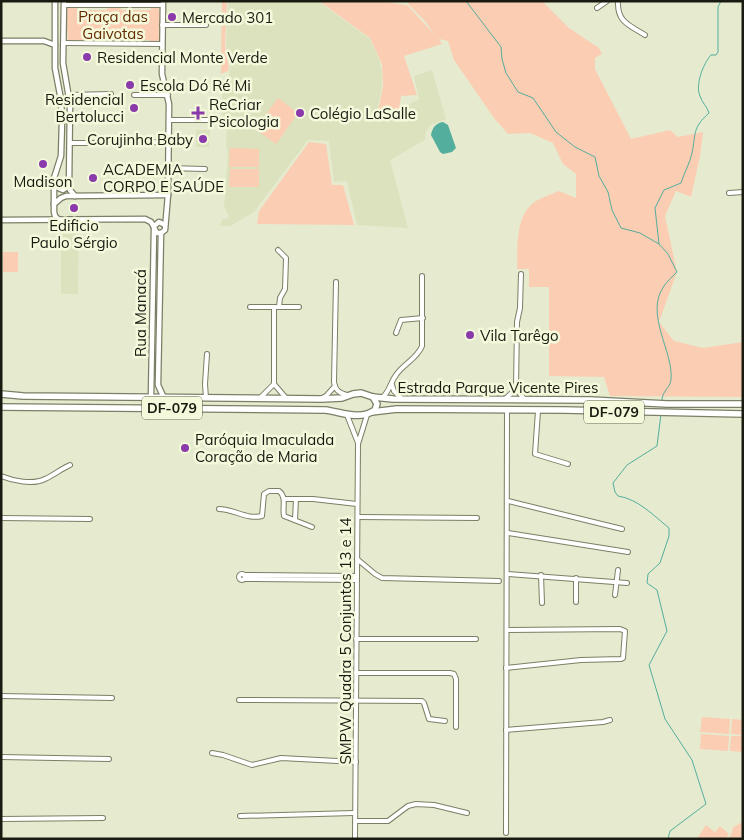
<svg xmlns="http://www.w3.org/2000/svg" width="744" height="840" font-family="Mulish,sans-serif">
<style>
.built{fill:#dce2be}
.green{fill:#fbcdb3}
.water{fill:#54ae9d}
.lines{fill:none;stroke-linecap:round;stroke-linejoin:round}
.stream{stroke:#54ae9d;stroke-width:1}
.minor-casing{stroke:#7b7f66;stroke-width:6}
.tertiary-casing{stroke:#7b7f66;stroke-width:7}
.primary-casing{stroke:#7b7f66;stroke-width:8}
.minor{stroke:#fff;stroke-width:4}
.tertiary{stroke:#fff;stroke-width:4.5}
.primary{stroke:#fff;stroke-width:5.5}
.poi-dot{fill:#8a3aaa;stroke:#f4f9dc;stroke-width:2}
.labels{text-anchor:middle;dominant-baseline:central;stroke-width:5;stroke-linejoin:round;paint-order:stroke}
.shield{fill:#f4f9dc;stroke:#5b5e4e;stroke-width:1}
.shield-label{font-size:14px;font-weight:bold;fill:#191b11}
.park-label{font-size:15px;fill:#642c00;stroke:#f4f9dc}
.poi-label{font-size:15px;fill:#191b11;stroke:#f4f9dc;text-anchor:start}
.street-label{font-size:15px;fill:#191b11;stroke:#f4f9dc}
</style>
<rect width="100%" height="100%" fill="#e6ebcf"/>
<g class="built">
<path d="M228 1H318L370 39 379 59 382 72V86L376 118 399 110 419 99 414 76 432 70 446 119 431 125 426 132 425 140 390 160 408 228 357 225 347 181 334 182 329 141 308 140 254 212 230 226H220L222 219H227L229 216 224 207 228 153 226 145 227 125 223 121 222 111V95L228 80 230 68 226 44Z"/>
<path d="M196 130H210L209 147H196Z"/>
<path d="M79 229 78 294H61V231Z"/>
</g>
<g class="green">
<path d="M222 1H227L225 44 229 68 228 71 221 74Z"/>
<path d="M319 1H378L407 5 434 34 425 21 408 4 407 1H542L569 28 599 48 602 54 595 58V69L631 139 670 130 678 137 703 132 700 156 691 197 676 191 665 216 677 272 659 322 674 341 703 348 743 342V397L610 396 604 377 549 376V287H529V269H517C518 249 515 220 531 205 537 199 550 195 559 191L576 198V174L563 164 553 143 530 133 508 134 494 118 454 60 448 41 439 39 442 44 404 56 417 95 401 96 399 110 377 117 383 86 382 65 377 53 370 38Z"/>
<path d="M70 7H77V10H106L109 7H120L121 10H151V7L158 8 160 11V40L156 42H150V40L123 39H119V43H107L106 40H79V43L68 42 66 10Z"/>
<path d="M278 98 298 113 276 144 255 129Z"/>
<path d="M309 142 326 144 332 185H343L354 225 257 224 259 211Z"/>
<path d="M230 148 259 149V167H229Z"/>
<path d="M230 169H259V187H229Z"/>
<rect x="3" y="252" width="15" height="20"/>
<path d="M702 717 730 719 729 734 700 732Z"/>
<path d="M732 719 743 720V735L731 734Z"/>
<path d="M701 734 729 736 728 751 700 749Z"/>
<path d="M731 736H743V752L730 751Z"/>
<path d="M743 822V839H728L731 835 733 827Z"/>
<path d="M706 825 715 832 720 826 729 834 725 839H697Z"/>
</g>
<path class="water" d="M443 122 448 125 456 148 452 152 443 154 440 152 431 135C432 128 436 123 443 122Z"/>
<g class="lines">
<g class="stream">
<path d="M466 1 501 47 502 59 506 73 518 92 533 98 556 132 575 147 595 157 599 176 608 192 612 210 621 228 640 233 659 244"/>
<path d="M662 400C662 391 670 388 671 380 674 352 644 314 664 286 667 281 673 276 677 272L668 254 659 244 655 208 664 190 681 183C684 173 690 163 692 153 696 134 692 128 709 113 707 106 702 103 700 96 695 85 703 64 711 55H716L718 52V7L721 1"/>
<path d="M661 414 657 446 627 465 613 483 615 492 618 496C638 499 653 515 669 528V536L660 563 648 574 647 583 657 590 667 631 649 665 665 719 692 760 706 804 670 831 668 839"/>
</g>
<g class="minor-casing">
<g id="minor">
<path d="M618 1C617 22 629 25 645 35"/>
<path d="M64 5H163"/>
<path d="M597 8 607 1"/>
<path d="M162 25H206"/>
<path d="M64 43 162 44"/>
<path d="M69 95 111 94"/>
<path d="M134 95H168"/>
<path d="M169 120H208"/>
<path d="M70 143H108"/>
<path d="M130 143 168 142"/>
<path d="M168 168 205 169"/>
<path d="M729 193 743 192"/>
<path d="M278 250 286 258 285 289 280 298 279 307"/>
<path d="M521 274 520 308 517 322 516 389 525 400"/>
<path d="M336 282 334 382C335 390 339 393 347 395"/>
<path d="M250 307H274V384L261 397"/>
<path d="M276 307H299"/>
<path d="M396 333 401 320 423 318"/>
<path d="M274 384 286 398"/>
<path d="M392 385 394 391 402 399"/>
<path d="M206 398 205 384 207 354"/>
<path d="M322 398 326 396 335 386"/>
<path d="M382 398C390 391 390 383 396 375 403 364 417 359 422 346V276"/>
<path d="M505 399 516 389"/>
<path d="M538 411 535 454 568 464"/>
<path d="M347 415 358 443"/>
<path d="M1 476C13 481 33 485 45 479 54 475 61 469 70 465"/>
<path d="M284 499H313L357 504"/>
<path d="M508 501 622 529"/>
<path d="M219 509C234 509 247 520 262 516L264 494 269 491H279C287 497 282 508 284 516L312 527"/>
<path d="M358 517 477 518"/>
<path d="M1 518 90 519"/>
<path d="M295 520 296 499"/>
<path d="M508 533 628 552"/>
<path d="M357 559 375 574 382 578 499 581"/>
<circle cx="242" cy="577" r="3"/>
<path d="M507 574 627 583"/>
<path d="M244 575 357 576"/>
<path d="M541 575 542 603"/>
<path d="M576 578V602"/>
<path d="M244 579 357 580"/>
<path d="M615 595 618 570"/>
<path d="M356 639H476"/>
<path d="M506 668 581 660 621 659 623 658 625 631 620 629 507 630"/>
<path d="M356 673H450L454 674 456 679V727"/>
<path d="M1 696 112 698"/>
<path d="M239 700 422 701 424 703 429 719 445 721"/>
<path d="M506 730 603 722 610 720"/>
<path d="M212 753 223 755 252 765 281 758 356 762"/>
<path d="M1 757 109 759"/>
<path d="M240 816 354 813"/>
<path d="M1 819 103 818"/>
<path d="M355 821H388L408 806 416 804 434 805 467 813"/>
<path d="M506 833 507 411"/>
<path d="M355 839 358 444 367 415"/>
</g>
</g>
<g class="tertiary-casing">
<g id="tertiary">
<path d="M55 1V68L61 100 62 121 61 156 54 178V212L55 216 59 220"/>
<path d="M64 1 63 63 70 104 69 186 70 190 75 196"/>
<path d="M1 41H44L55 45"/>
<path d="M54 186 63 190 69 186"/>
<path d="M54 204 61 198 66 196 168 195"/>
<path d="M1 220 145 219 151 222 157 233H161L165 230 168 195 169 104 162 74 163 1"/>
<path d="M154 226 159 222 165 225"/>
<path d="M161 233 158 385 164 398"/>
<path d="M151 397 154 229"/>
</g>
</g>
<g class="primary-casing">
<g id="primary">
<path d="M1 394 23 396 321 399 342 398 353 394 361 393 373 397 393 399 590 400 667 404H743"/>
<path d="M1 407 325 410C342 412 359 421 375 410L377 404 373 397"/>
<path d="M372 412 397 409 564 410 743 414"/>
</g>
</g>
<use href="#minor" class="minor"/>
<use href="#tertiary" class="tertiary"/>
<use href="#primary" class="primary"/>
</g>
<g class="poi-dot">
<circle cx="172" cy="17" r="5"/>
<circle cx="87" cy="57" r="5"/>
<circle cx="130" cy="85" r="5"/>
<circle cx="134" cy="108" r="5"/>
<path d="M195.5 105.5h5v5h5v5h-5v5h-5v-5h-5v-5h5z"/>
<circle cx="300" cy="113" r="5"/>
<circle cx="203" cy="139" r="5"/>
<circle cx="43" cy="164" r="5"/>
<circle cx="93" cy="178" r="5"/>
<circle cx="74" cy="208" r="5"/>
<circle cx="470" cy="335" r="5"/>
<circle cx="185" cy="448" r="5"/>
</g>
<g class="labels">
<g class="shield">
<rect x="142" y="396.5" width="60" height="23" rx="4"/>
<rect x="584" y="400.5" width="60" height="23" rx="4"/>
</g>
<g class="shield-label">
<text x="172" y="408">DF-079</text>
<text x="614" y="412">DF-079</text>
</g>
<g class="park-label">
<text x="113" y="16">Praça das<tspan x="113" dy="17">Gaivotas</tspan></text>
</g>
<g class="poi-label">
<text x="182" y="17">Mercado 301</text>
<text x="97" y="57">Residencial Monte Verde</text>
<text x="140" y="85">Escola Dó Ré Mi</text>
<text x="124" y="99" text-anchor="end">Residencial<tspan x="124" dy="17">Bertolucci</tspan></text>
<text x="209" y="104">ReCriar<tspan x="209" dy="17">Psicologia</tspan></text>
<text x="310" y="113">Colégio LaSalle</text>
<text x="193" y="139" text-anchor="end">Corujinha Baby</text>
<text x="103" y="169">ACADEMIA<tspan x="103" dy="17">CORPO E SAÚDE</tspan></text>
<text x="43" y="181" text-anchor="middle">Madison</text>
<text x="74" y="225" text-anchor="middle">Edificio<tspan x="74" dy="17">Paulo Sérgio</tspan></text>
<text x="480" y="335">Vila Tarêgo</text>
<text x="195" y="439">Paróquia Imaculada<tspan x="195" dy="17">Coração de Maria</tspan></text>
</g>
<g class="street-label">
<text transform="translate(140 313) rotate(-90)">Rua Manacá</text>
<text x="498" y="387">Estrada Parque Vicente Pires</text>
<text transform="translate(345 641) rotate(-90)">SMPW Quadra 5 Conjuntos 13 e 14</text>
</g>
</g>
<rect width="744" height="840" fill="none" stroke="#191b11" stroke-width="5"/>
</svg>
